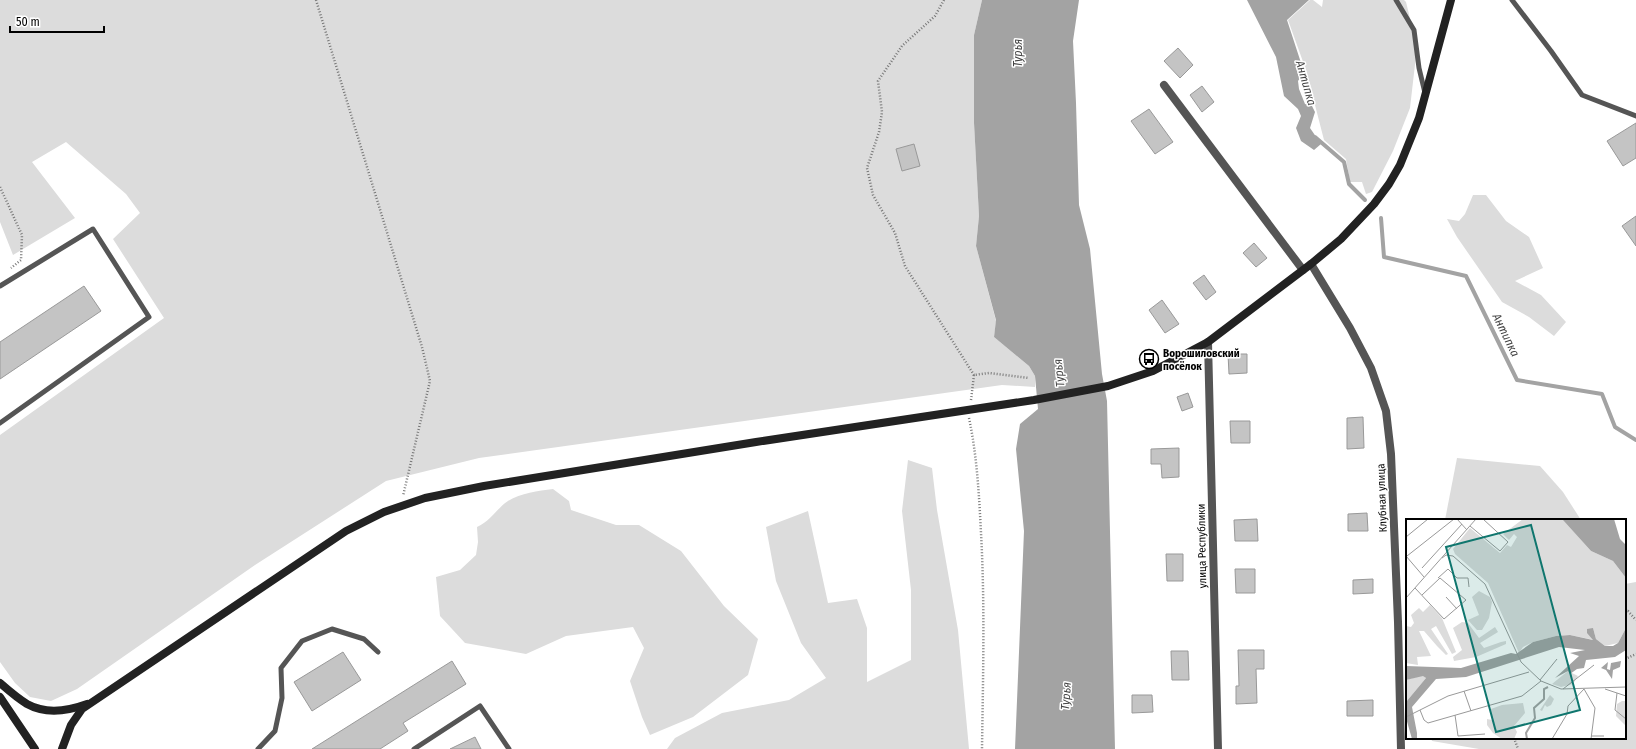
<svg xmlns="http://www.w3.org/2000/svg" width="1636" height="749" font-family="'Fira Sans Condensed',sans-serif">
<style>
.green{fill:#dcdcdc}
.water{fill:#a3a3a3}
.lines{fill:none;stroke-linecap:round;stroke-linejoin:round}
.stream{stroke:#a3a3a3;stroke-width:4}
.building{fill:#c4c4c4;stroke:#999}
.path{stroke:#777;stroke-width:2.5;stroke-dasharray:1 2;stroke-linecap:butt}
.service{stroke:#555;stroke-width:5}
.minor{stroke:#555;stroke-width:8}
.secondary{stroke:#222;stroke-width:8}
.labels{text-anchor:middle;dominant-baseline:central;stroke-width:3;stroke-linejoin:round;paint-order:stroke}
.poi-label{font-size:11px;font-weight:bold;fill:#000;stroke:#fff;text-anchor:start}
.street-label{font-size:11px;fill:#000;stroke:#fff}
.water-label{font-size:12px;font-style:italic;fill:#444;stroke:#fff}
.inset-river{fill:none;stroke:#a3a3a3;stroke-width:2}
.inset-road{fill:none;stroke:#999;stroke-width:1}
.view{fill:#0f766e;fill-opacity:0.15;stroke:#0f766e;stroke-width:2}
.inset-edge{fill:none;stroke:#000;stroke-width:2}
</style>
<rect width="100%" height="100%" fill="#fff"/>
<g class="green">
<path d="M0 0H982L974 35V123L979 216 976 246 996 321 994 337 1029 366 1035 376V387L1002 385 479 458 386 481 255 565 77 689 51 701 30 697 15 683 0 662V435L164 318 113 239 140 213 126 194 66 142 32 162 75 218 13 255 0 222Z"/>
<path d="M1310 0H1313L1322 7 1323 0H1404L1406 2 1417 47 1410 108 1393 151 1372 192 1366 194 1362 182H1350L1346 159 1324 140 1306 70 1288 20Z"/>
<path d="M1473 195H1486L1506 221 1529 237 1543 268 1515 281 1541 295 1566 322 1554 336 1529 317 1502 302 1457 237 1447 219 1459 221 1465 214Z"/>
<path d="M1457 458 1540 466 1563 492 1581 520H1445Z"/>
<path d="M908 460 932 468 937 510 958 630 969 749H667L675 738 722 713 789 700 826 678 801 643 776 581 766 527 808 511 828 603 857 599 867 628V682L911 660V590L902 511Z"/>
<path d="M553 489 569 501 571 510 616 525H639L681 551 724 606 758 639 748 675 693 717 650 735 642 717 630 681 644 648 633 627 566 636 526 654 465 643 440 616 436 577 460 570 476 555 478 542 477 527C492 520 496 509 508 501 521 493 538 491 553 489Z"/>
<path d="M1636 582V749H1479L1432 741 1431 738H1625V584Z"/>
</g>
<g class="water">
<path d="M982 0H1079L1073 41 1076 103 1079 205 1090 249 1102 374 1107 401 1115 749H1015L1024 531 1016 449 1020 424 1038 409 1035 376 1029 366 994 337 996 320 976 246 979 216 974 123V35Z"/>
<path d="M1247 0H1309L1287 20 1304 72 1298 81 1299 89 1305 104 1312 106 1315 112 1310 128 1321 144 1314 150 1301 141 1296 128 1301 116 1298 109 1284 96 1276 57Z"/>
</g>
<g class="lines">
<g class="stream">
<path d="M1315 137 1344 162 1349 184 1365 200"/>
<path d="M1381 218 1384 257 1466 276 1517 380 1602 394 1615 427 1636 440"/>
</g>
</g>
<g class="building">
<path d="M1178 48 1193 65 1180 78 1164 61Z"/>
<path d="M1202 86 1214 102 1202 112 1190 95Z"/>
<path d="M1149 109 1173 142 1155 154 1131 121Z"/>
<path d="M1636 123V158L1623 166 1607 141Z"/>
<path d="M914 144 920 166 902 171 896 149Z"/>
<path d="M1636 216V246L1622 226Z"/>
<path d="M1254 243 1267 258 1256 267 1243 253Z"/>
<path d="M1204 275 1216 292 1206 300 1193 283Z"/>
<path d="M84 286 101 311 0 379V342Z"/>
<path d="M1162 300 1179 324 1165 333 1149 310Z"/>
<path d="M1228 354H1247V373L1229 374Z"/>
<path d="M1188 393 1193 407 1182 411 1177 397Z"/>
<path d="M1363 417 1364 448 1347 449V418Z"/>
<path d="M1230 421H1250V443H1231Z"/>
<path d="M1179 448V477L1162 478 1161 464H1151V449Z"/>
<path d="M1367 513 1368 531H1348V514Z"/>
<path d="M1257 519 1258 541H1235L1234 520Z"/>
<path d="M1166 554H1183V581H1167Z"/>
<path d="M1235 569H1255V593H1236Z"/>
<path d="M1373 579V593L1353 594V580Z"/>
<path d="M1238 650H1264V669H1256L1257 703 1236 704V686H1239Z"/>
<path d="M1171 651H1188L1189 680H1172Z"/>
<path d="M343 652 361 680 312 711 294 682Z"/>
<path d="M452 661 466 684 403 723 408 731 380 749H312Z"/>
<path d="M1132 695H1152L1153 712 1132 713Z"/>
<path d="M1373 700V716H1347V701Z"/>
<path d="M475 737 481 749H450Z"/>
</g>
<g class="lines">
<g class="path">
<path d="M316 0 422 347 430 381 403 496"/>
<path d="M944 0 935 16 902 46 878 81 882 112 879 132 867 168 873 195 895 233 905 266 974 375"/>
<path d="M0 187 22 235 21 260 11 268"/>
<path d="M971 400 974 375 989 373 1029 378"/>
<path d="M969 418C977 456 979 494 981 533 985 605 983 677 982 749"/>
<path d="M1625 612 1628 611 1636 620"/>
<path d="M1625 659 1636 654"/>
<path d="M1514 738 1518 749"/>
</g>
<g class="service">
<path d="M1396 0 1414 30 1419 68 1425 93"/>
<path d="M1512 0 1551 51 1582 95 1636 116"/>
<path d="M0 286 93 229 149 317 0 423"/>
<path d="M258 749 275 731 282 698 281 668 302 641 332 629 364 639 378 652"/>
<path d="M414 749 480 706 509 749"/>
</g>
<g class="minor">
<path d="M1164 85 1303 270"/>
<path d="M1311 264 1350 328 1371 368 1386 411 1391 454 1398 622 1401 749"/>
<path d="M1208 342 1218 749"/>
</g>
<g class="secondary">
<path d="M0 683C8 690 17 698 27 704 45 714 68 711 87 704"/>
<path d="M0 697 35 749"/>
<path d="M62 749 71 725 82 709 346 531 384 512 425 498 484 486 756 442 1034 400 1108 386 1153 371 1208 342 1311 264 1341 239 1374 204 1389 184 1400 165 1419 118 1451 0"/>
</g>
</g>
<defs>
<g id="bus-ring" transform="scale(1)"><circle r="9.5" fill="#fff" stroke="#000" stroke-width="1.5"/><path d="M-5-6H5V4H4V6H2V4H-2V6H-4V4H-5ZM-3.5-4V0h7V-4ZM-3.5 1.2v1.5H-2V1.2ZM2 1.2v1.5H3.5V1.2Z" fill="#000"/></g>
</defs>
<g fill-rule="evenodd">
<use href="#bus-ring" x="1149" y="359"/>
</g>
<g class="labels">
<g class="poi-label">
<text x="1163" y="353">Ворошиловский<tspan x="1163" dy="13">посёлок</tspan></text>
</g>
<g class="street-label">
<text transform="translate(1382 498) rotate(-92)">Клубная улица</text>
<text transform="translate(1202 546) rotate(-91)">улица Республики</text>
</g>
<g class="water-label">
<text transform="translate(1018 53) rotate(-90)">Турья</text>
<text transform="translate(1306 83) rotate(74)">Антипка</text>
<text transform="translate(1506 335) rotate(64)">Антипка</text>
<text transform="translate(1059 373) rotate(-96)">Турья</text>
<text transform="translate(1066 696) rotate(-86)">Турья</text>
</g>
</g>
<g transform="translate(1406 519)">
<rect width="220" height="220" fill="#fff"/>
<path d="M117 0H156L185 32 207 42 220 59V109L212 124 199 127 190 120 187 109 188 121 164 116 150 117 127 123 117 128 113 134 82 64 49 35 47 30 64 9 94 34 101 26 105 28 111 18 108 15 103 21 97 15ZM73 72 84 78 86 83 83 99 76 111H71L62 101 73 96 66 78ZM24 86 36 99 50 133 46 135 30 107 25 110 42 135 40 136 31 127 18 112H13L25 137 11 138 12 146 0 144V107L5 108 8 104 5 96 13 89 17 93ZM56 103 62 104 73 119 89 108 92 113 74 124 78 129 95 123 100 122V125L70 138 48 142 47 138 56 131 47 109ZM162 152 172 157 167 165 155 168 146 165ZM17 156 20 159 0 183V161ZM144 176 148 180 145 186 141 188 139 186 136 192 134 191ZM216 182H220V207L210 197 211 185ZM117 184 119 194 108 207 111 213 108 220H96L87 214 81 206V200L86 201 85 190 96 186Z" fill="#dcdcdc"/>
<path d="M156 0H208L214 20 220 26V59L207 42 185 32ZM187 109 190 120 199 127H207L212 124 220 109V131L209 138 180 141 178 149 171 150 164 155 162 152 149 159 173 137 164 134 179 131 153 128 60 158 30 160 6 188 11 214V220H6L0 199V183L20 159 17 157 0 161V147L55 149 105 134 110 135 127 123 150 117 164 116 187 121 181 114V110ZM215 142 214 148 207 151 206 160 200 151 195 149 202 143 201 150 204 151 205 144Z" fill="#a3a3a3"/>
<path class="inset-river" d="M121 220 120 214 129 199 128 189 138 180V170L142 168"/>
<path class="inset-road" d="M51 0 61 11M64 7 94 32 102 23 77 0M0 18 22 0M0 37 18 58M1 37 48 0M36 39 40 36 47 37 79 65 115 143 135 162 155 170 220 168M16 49 56 5M32 59 42 50 51 59H62L63 68M9 69 38 100 60 81 34 59 16 76M40 78 51 90M0 79 70 0M134 161 151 140M157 170 188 146M199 170 220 177M58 172 65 192M211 174 209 191 220 200M14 191 18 201 22 204 116 177 135 162M49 196 52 217 79 215M0 198 42 177 123 153M185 217H198M146 220 161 195 162 187 178 170 189 189 185 220"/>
<path class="view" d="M125 6 174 191 90 213 40 28Z"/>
<rect width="220" height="220" class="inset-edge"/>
</g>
<path d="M10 26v6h94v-6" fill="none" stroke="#000000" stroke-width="2"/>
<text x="16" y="26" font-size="12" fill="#000000" stroke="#ffffff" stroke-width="3" paint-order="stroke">50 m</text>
</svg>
